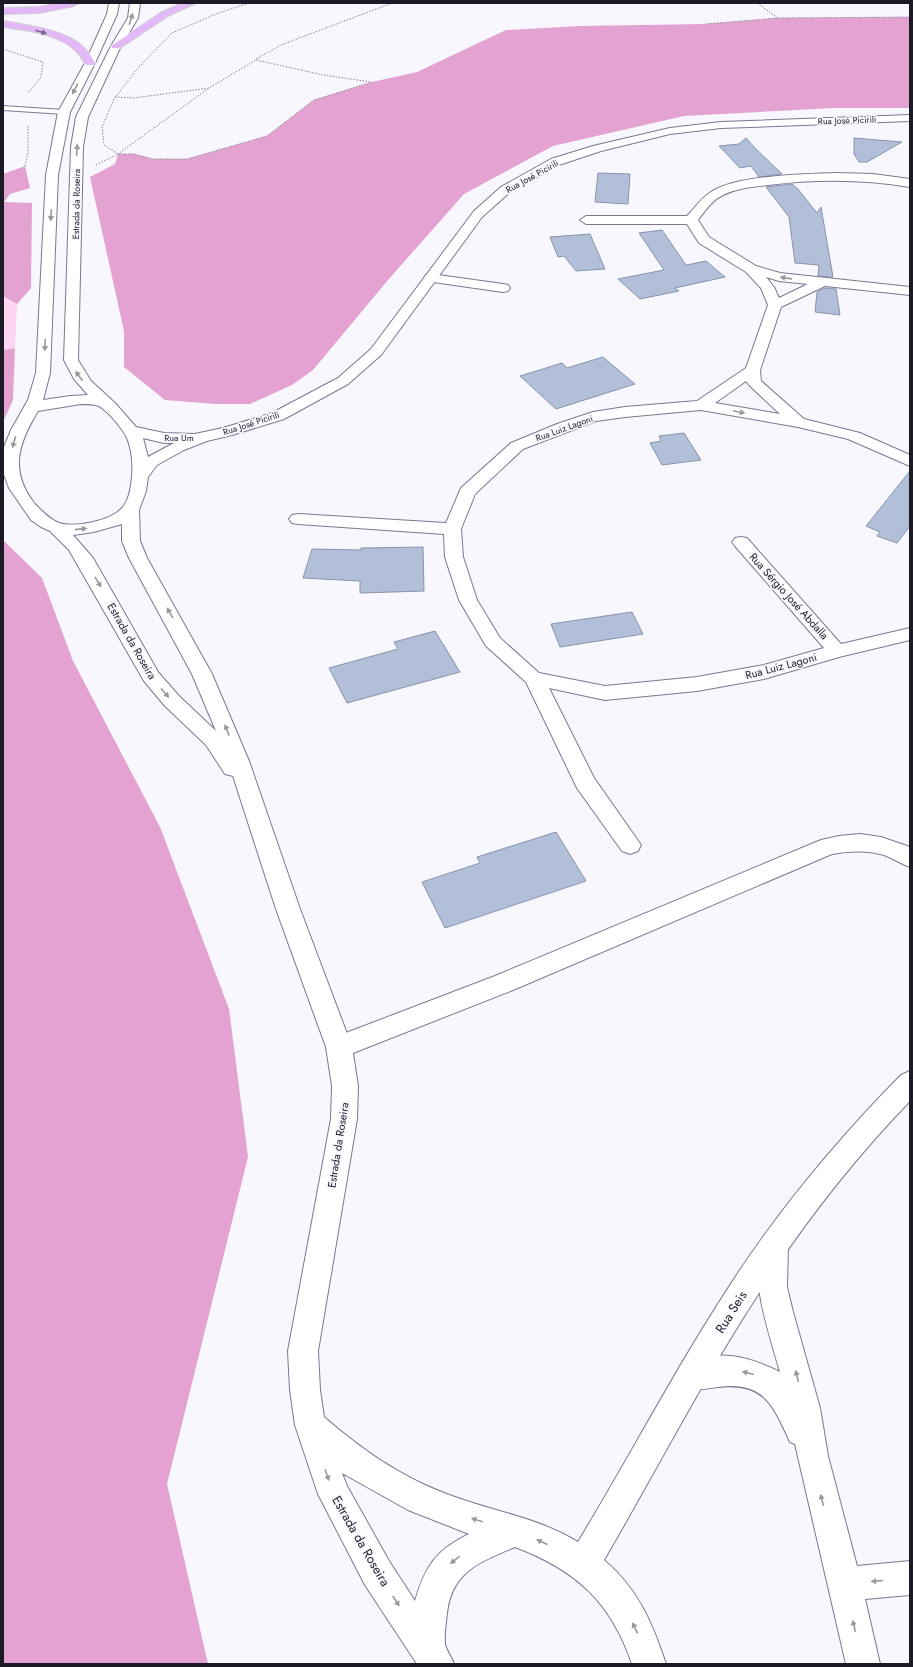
<svg xmlns="http://www.w3.org/2000/svg" width="913" height="1667" font-family="Jost,sans-serif">
<style>
.green{fill:#fed6f2}
.forest{fill:#e3a2d1}
.building{fill:#b2bfd8;stroke:#8894ab}
.lines{fill:none;stroke-linecap:round;stroke-linejoin:round}
.service-casing{stroke:#797890;stroke-width:2}
.minor-casing{stroke:#797890;stroke-width:2}
.tertiary-casing{stroke:#797890;stroke-width:2}
.primary-casing{stroke:#d2d1d3;stroke-width:2}
.path{stroke:#898890;stroke-width:1;stroke-dasharray:1.5 1.5;stroke-linecap:butt}
.service{fill:#fff;fill-rule:evenodd}
.minor{fill:#fff;fill-rule:evenodd}
.tertiary{fill:#fff;fill-rule:evenodd}
.primary{fill:#e2b8f8;fill-rule:evenodd}
.oneway{fill:#99989d}
.oneway2{fill:#7f6a8e}
.labels{text-anchor:middle;dominant-baseline:central;stroke-width:3.5;stroke-linejoin:round;paint-order:stroke}
.far-street-label{font-size:9px;fill:#1c1b25;stroke:#f8f7fd}
.street-label{font-size:11px;fill:#1c1b25;stroke:#f8f7fd}
.near-street-label{font-size:13px;fill:#1c1b25;stroke:#f8f7fd}
</style>
<rect width="100%" height="100%" fill="#f8f7fd"/>
<path class="green" d="M3 296 17 304 15 348 3 350Z"/>
<g class="forest">
<path d="M910 17V108H834L684 116 553 146 464 194 388 280 313 370 292 385 250 404H216L165 400 124 367V331L90 177 115 164 118 154H134L153 159H187L267 136 314 100 372 82 417 72 506 30 580 26 705 24 778 18Z"/>
<path d="M25 166 30 188 10 194 4 202 32 203 31 288 17 304 3 296V174Z"/>
<path d="M15 348 13 400 3 422V350Z"/>
<path d="M3 540 42 578 73 661 160 827 229 1009 248 1157 167 1484 208 1664H3Z"/>
</g>
<g class="building">
<path d="M746 138 754 147 782 174 759 177 751 166 740 168 719 146 739 144Z"/>
<path d="M854 138 902 142 867 162H859L854 154Z"/>
<path d="M598 173 630 174 628 204 595 202Z"/>
<path d="M792 184 798 189 817 213 821 207 833 277 818 276 819 265 795 263 789 217 766 187Z"/>
<path d="M662 230 686 265 706 261 725 277 675 288 679 291 640 299 618 279 664 270 639 233Z"/>
<path d="M590 234 605 269 576 271 564 256 558 257 550 237Z"/>
<path d="M825 288 836 289 840 315 815 312 817 292Z"/>
<path d="M603 357 635 384 556 409 520 376 562 363 567 368Z"/>
<path d="M684 433 701 460 662 465 650 443 661 441 659 436Z"/>
<path d="M910 471V526L897 543 877 536 880 532 866 526Z"/>
<path d="M423 547 424 591 360 593V581L303 578 312 549 361 550V548Z"/>
<path d="M632 612 643 634 560 647 551 624Z"/>
<path d="M435 631 460 672 347 703 329 668 398 649 394 642Z"/>
<path d="M556 832 586 881 445 928 422 882 480 863 477 857Z"/>
</g>
<g class="lines">
<g class="service-casing">
<path id="service" d="M3 106 64 110 67 112 64 114 3 110Z"/>
</g>
<g class="minor-casing">
<g id="minor">
<path d="M837 173 873 174 910 179V187C862 179 816 179 768 185 753 187 737 188 723 195 712 200 705 211 698 220L709 237 756 266 780 273 910 287V295L825 286 781 307 760 370 761 381 804 419 860 433 910 455V466L848 439 798 427 701 410 625 417 596 421 523 449 475 494 461 529 463 557 477 600 500 638 539 673 605 686 697 677 764 665 824 648 735 546 732 542 735 538 741 537 747 538 841 644 910 628V640L839 657 764 679 697 691 605 700 549 688 594 778 641 845 638 851 630 854 622 851 577 788 526 682 486 646 459 600 445 557 444 534 298 524 292 523 289 519 292 515 298 514 446 523 461 488 511 443 557 424 593 412 625 407 697 401 746 368 768 305 761 288 746 272 699 243 687 224H586L580 220 586 216H687C695 208 701 198 711 192 737 175 805 174 837 173ZM766 277 779 281 808 284 779 298 774 287ZM746 381 749 385 780 414 715 403Z"/>
<path d="M431 274 503 284 508 285 510 288 508 291 503 292 426 281 424 278 426 275Z"/>
<path d="M860 834 881 837 910 847V867C901 864 893 858 884 855 867 850 849 851 832 854L513 990 348 1055 339 1058 330 1055 326 1047 330 1039 495 976 821 840 839 836Z"/>
<path d="M774 1231 784 1235 788 1245 787 1287 793 1312 820 1408 828 1456 857 1566 910 1561V1595L865 1599 880 1664H846L795 1444 790 1442C773 1405 764 1381 718 1387 704 1389 696 1391 682 1386L678 1375 682 1364C718 1349 746 1355 780 1372 769 1332 747 1274 764 1235Z"/>
</g>
</g>
<g class="tertiary-casing">
<path id="tertiary" d="M109 3H119L117 14 95 63 70 112 58 175 50 373 43 400 70 396 88 395 74 379 64 360 71 147 76 117 111 46 128 18 130 3H140L138 18 121 46 88 117 83 147 78 360 91 381 115 403 136 427 164 433 195 434 223 428 272 413 338 378 371 349 474 211 501 187 551 159 593 146 670 128 721 122 910 115V121L721 128 670 134 601 151 559 165 509 193 482 217 381 355 348 384 284 419 232 435 207 441 184 450 157 465 148 477 146 491 139 510 140 541 147 558 212 674 249 761 300 909 352 1047 358 1086 357 1119 318 1351 320 1390 324 1417C361 1449 398 1475 444 1493 489 1511 535 1516 578 1542 632 1453 680 1360 738 1273 786 1201 841 1136 901 1075L910 1071V1101C853 1160 803 1224 759 1293 703 1379 656 1471 604 1560 638 1589 652 1622 666 1664H632C611 1602 576 1570 515 1547 480 1562 452 1571 447 1613 446 1623 444 1635 445 1644 446 1650 452 1658 454 1664H417L365 1585 318 1494 295 1425 290 1390 288 1351 331 1119 332 1086 326 1047 276 909 233 776 225 774 206 745 165 706 144 681 69 550 50 531 41 527 31 520 9 488 3 472 4 447 11 430 28 400 36 373 46 175 58 112 85 63 107 14ZM81 404C87 404 93 404 99 406 107 410 123 429 127 438 132 450 133 464 132 477 131 487 129 501 122 508 111 521 74 528 59 523 49 519 42 511 35 504 9 471 18 444 38 411ZM143 438 164 443H174L148 457ZM122 524V541L129 558 192 674 216 731 179 696 158 672 93 558 73 535 94 532ZM342 1473 408 1510 469 1534C436 1550 425 1566 415 1601L389 1561 347 1486Z"/>
</g>
<g class="primary-casing">
<g id="primary">
<path d="M60 3H79L74 6 39 13 3 14V8L39 7Z"/>
<path d="M183 3H196L168 16 120 48H112L111 46 162 12Z"/>
<path d="M3 21C27 25 67 30 84 48 89 52 92 58 95 63L94 65H86C83 61 81 56 77 52 60 34 26 30 3 27Z"/>
</g>
</g>
<g class="path">
<path d="M249 3 216 14 172 33 137 69 114 99 102 127 104 145 118 154H134L153 159H187L267 136 314 100 372 82"/>
<path d="M757 3 778 18"/>
<path d="M705 24 778 18 910 17"/>
<path d="M3 49 43 62 41 77 29 92H27"/>
<path d="M256 59 281 45 392 3"/>
<path d="M115 97 134 98 209 88 256 60 323 75 371 82"/>
<path d="M96 165 118 154 209 88"/>
<path d="M25 166 28 153V126"/>
</g>
<use href="#service" class="service"/>
<use href="#minor" class="minor"/>
<use href="#tertiary" class="tertiary"/>
<use href="#primary" class="primary"/>
</g>
<defs><path id="oneway-solid" d="M-6-.8H1V-3.2L6.5 0L1 3.2V.8H-6Z"/></defs>
<g class="oneway">
<use href="#oneway-solid" transform="translate(131 19) rotate(-72)"/>
<use href="#oneway-solid" transform="translate(75 89) rotate(117)"/>
<use href="#oneway-solid" transform="translate(77 150) rotate(-87)"/>
<use href="#oneway-solid" transform="translate(51 215) rotate(93)"/>
<use href="#oneway-solid" transform="translate(786 278) rotate(-172)"/>
<use href="#oneway-solid" transform="translate(45 345) rotate(93)"/>
<use href="#oneway-solid" transform="translate(79 376) rotate(-127)"/>
<use href="#oneway-solid" transform="translate(739 412) rotate(12)"/>
<use href="#oneway-solid" transform="translate(14 442) rotate(105)"/>
<use href="#oneway-solid" transform="translate(81 529) rotate(-6)"/>
<use href="#oneway-solid" transform="translate(98 582) rotate(59)"/>
<use href="#oneway-solid" transform="translate(170 613) rotate(-120)"/>
<use href="#oneway-solid" transform="translate(165 693) rotate(49)"/>
<use href="#oneway-solid" transform="translate(227 730) rotate(-111)"/>
<use href="#oneway-solid" transform="translate(748 1373) rotate(-165)"/>
<use href="#oneway-solid" transform="translate(797 1376) rotate(-104)"/>
<use href="#oneway-solid" transform="translate(327 1475) rotate(71)"/>
<use href="#oneway-solid" transform="translate(822 1500) rotate(-104)"/>
<use href="#oneway-solid" transform="translate(477 1520) rotate(-163)"/>
<use href="#oneway-solid" transform="translate(542 1542) rotate(-156)"/>
<use href="#oneway-solid" transform="translate(455 1560) rotate(141)"/>
<use href="#oneway-solid" transform="translate(877 1581) rotate(175)"/>
<use href="#oneway-solid" transform="translate(396 1601) rotate(57)"/>
<use href="#oneway-solid" transform="translate(854 1626) rotate(-103)"/>
<use href="#oneway-solid" transform="translate(635 1628) rotate(-115)"/>
</g>
<use class="oneway2" href="#oneway-solid" transform="translate(41 32) rotate(18)"/>
<g class="labels">
<g class="far-street-label">
<text transform="translate(847 120) rotate(-2)">Rua José Picirili</text>
<text transform="translate(532 176) rotate(-29)">Rua José Picirili</text>
<text transform="translate(76 204) rotate(-89)">Estrada da Roseira</text>
<text transform="translate(251 423) rotate(-18)">Rua José Picirili</text>
<text transform="translate(564 428) rotate(-20)">Rua Luiz Lagoni</text>
<text x="179" y="437">Rua Um</text>
</g>
<g class="street-label">
<text transform="translate(789 596) rotate(48)">Rua Sérgio José Abdalla</text>
<text transform="translate(132 641) rotate(60)">Estrada da Roseira</text>
<text transform="translate(781 666) rotate(-15)">Rua Luiz Lagoni</text>
<text transform="translate(338 1145) rotate(-81)">Estrada da Roseira</text>
</g>
<g class="near-street-label">
<text transform="translate(731 1312) rotate(-58)">Rua Seis</text>
<text transform="translate(361 1541) rotate(60)">Estrada da Roseira</text>
</g>
</g>
<rect width="913" height="1667" fill="none" stroke="#1c1b25" stroke-width="8"/>
</svg>
